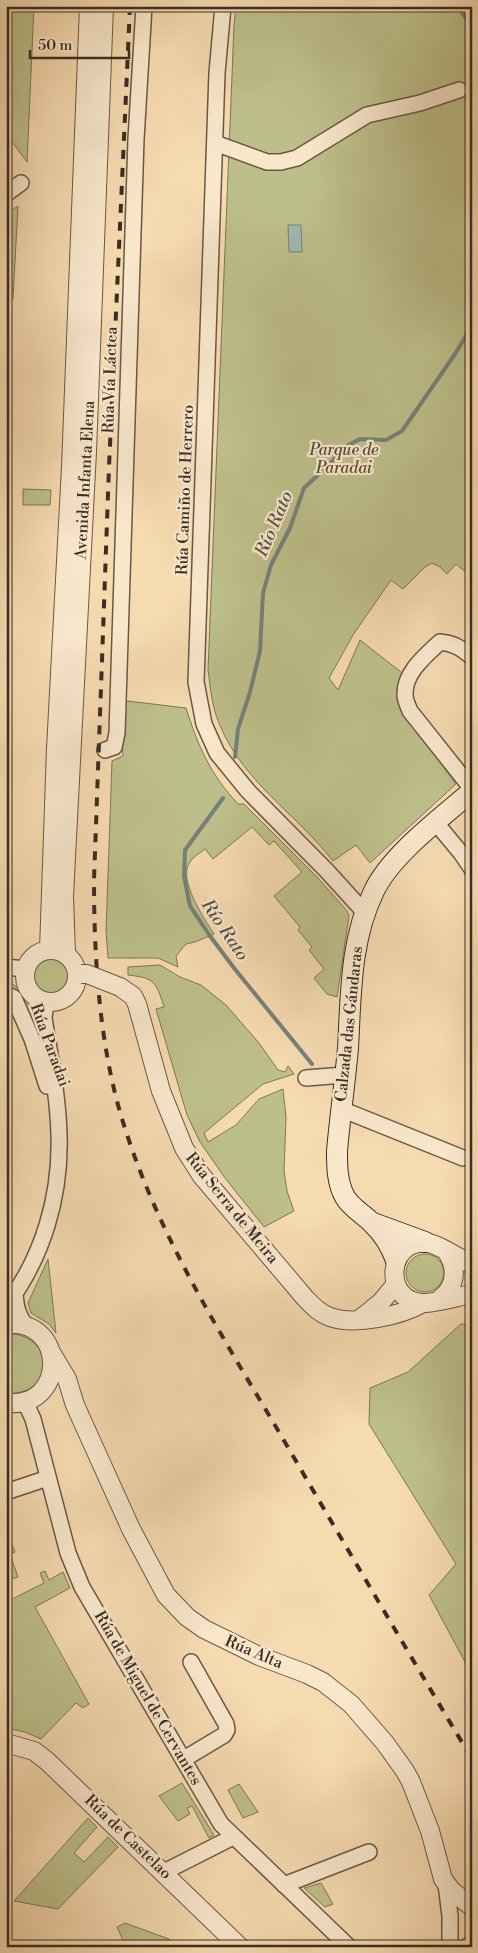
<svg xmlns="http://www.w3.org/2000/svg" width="478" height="1953" font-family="'Libre Bodoni',serif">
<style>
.green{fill:#bdbf8a;stroke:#7c7657}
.water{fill:#9eb9b3;stroke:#76817a}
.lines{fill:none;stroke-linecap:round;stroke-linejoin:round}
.stream{stroke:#76817a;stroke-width:4}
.minor-casing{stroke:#6a5847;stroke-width:18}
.tertiary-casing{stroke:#6a5847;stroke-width:20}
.secondary-casing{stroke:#3b2d24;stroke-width:22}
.minor{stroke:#f9e7cc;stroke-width:15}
.tertiary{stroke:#f9e7cc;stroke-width:18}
.secondary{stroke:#f9e7cc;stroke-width:20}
.rail{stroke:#3b2d24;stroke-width:4;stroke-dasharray:9 9;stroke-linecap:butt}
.tertiary-bridge-casing{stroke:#6a5847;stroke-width:20;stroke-linecap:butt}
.tertiary-bridge{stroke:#f9e7cc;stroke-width:18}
.labels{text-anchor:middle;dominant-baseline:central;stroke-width:4.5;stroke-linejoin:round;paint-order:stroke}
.street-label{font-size:16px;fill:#3b2d24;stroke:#f9e7cc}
.park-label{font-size:16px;font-style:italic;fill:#554a38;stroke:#f9e7cc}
.water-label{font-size:18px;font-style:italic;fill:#545048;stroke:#f9e7cc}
</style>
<rect width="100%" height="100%" fill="#f6dab0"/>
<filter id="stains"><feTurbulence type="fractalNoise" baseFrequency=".004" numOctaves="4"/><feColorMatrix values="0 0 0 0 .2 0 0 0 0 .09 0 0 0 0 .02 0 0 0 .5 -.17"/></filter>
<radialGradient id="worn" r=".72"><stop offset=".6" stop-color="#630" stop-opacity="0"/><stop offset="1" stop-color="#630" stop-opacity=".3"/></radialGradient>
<g class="green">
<path d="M14 6H34L27 162 6 134V14Z"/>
<path d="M236 6H472V577L456 564 447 574 440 567 432 563 425 567 403 589 391 580 353 635 329 678 338 690 360 640 406 676 407 717 456 784 370 863 356 845 333 861C292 809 236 778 215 712 211 698 210 683 208 670L234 26Z"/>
<path d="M18 206 13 299 6 298V214Z"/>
<path d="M23 489 51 490 50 505H23Z"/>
<path d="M119 700 186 708C198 746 210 774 238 804H244L318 878 347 911 349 916 337 997 327 994 314 978 324 969 309 950 312 947 298 930 300 927 274 896 302 872 274 841 269 845 252 827 213 859 205 849C200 853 193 857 190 862 177 879 205 920 214 934L195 942 186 944 176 956 178 967 158 958H108L106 931 112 761 123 756Z"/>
<circle cx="52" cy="975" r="20"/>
<path d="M160 965 180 977 201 985 226 1005 259 1043 278 1070 285 1072 288 1066 294 1074 263 1084 204 1133 208 1142 236 1125 259 1099 283 1089 286 1117 284 1171 287 1191 294 1211 264 1227 225 1178 200 1142 187 1115 156 1009 164 1007C156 982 155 978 128 975V967Z"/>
<path d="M6 979C30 993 39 1026 42 1051L11 988 6 986Z"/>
<circle cx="425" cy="1273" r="19"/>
<path d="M48 1259 56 1333 49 1324 31 1313 28 1303Z"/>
<path d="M461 1324 472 1325V1675L429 1595 456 1564 369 1424 370 1388 408 1372Z"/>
<path d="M15 1334C59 1343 51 1397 6 1393V1336Z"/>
<path d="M6 1529 15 1552 10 1554 18 1577 8 1580 6 1574Z"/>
<path d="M45 1571 49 1580 63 1572 70 1588 35 1607 89 1704 83 1708 76 1703 41 1739 25 1732 6 1728V1602L44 1583 40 1573Z"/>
<path d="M182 1783 214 1835 209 1838 192 1806 187 1808 190 1814 178 1821 159 1796Z"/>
<path d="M239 1784 258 1812 243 1818 228 1790Z"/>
<path d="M88 1818 97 1827 74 1853 84 1862 108 1837 118 1847 58 1909 14 1901Z"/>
<path d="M321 1883 333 1904 325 1907 304 1888Z"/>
<path d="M125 1923 169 1939 173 1947H126L117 1927Z"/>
</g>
<path class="water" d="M288 225H301L302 252H289Z"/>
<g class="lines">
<g class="stream">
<path d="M461 6V11L472 28"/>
<path d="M235 757 238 729 250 692 260 651 263 593 271 565 290 528 304 488 331 463 343 448 360 439 386 440 402 431 455 354 469 331 472 320"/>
<path d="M223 798 185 850 184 876 190 906 210 936 234 968 312 1064"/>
<path d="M471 1312H472"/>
</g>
<g class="minor-casing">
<g id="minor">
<path d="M223 6 217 73 196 682 204 724 217 753 248 791 327 871 366 914"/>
<path d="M215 143 267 162H281L297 158 367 115 420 103 459 90"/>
<path d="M6 194 21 183"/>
<path d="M472 657C461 648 453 643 440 642 425 656 404 673 405 695 405 700 408 706 410 711L472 789"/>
<path d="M105 750 114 747 117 733 136 139 144 6"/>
<path d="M436 823 461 853 472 869"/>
<path d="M6 967 25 969"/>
<path d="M6 994 14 998 17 1005 32 1039 47 1086"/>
<path d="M306 1078 344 1075"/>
<path d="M341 1109 463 1158"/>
<path d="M15 1294C16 1307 18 1316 26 1326"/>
<path d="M6 1306C43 1257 61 1196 59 1135 58 1095 50 1056 44 1018L46 1002"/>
<path d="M25 1402 33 1419 68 1553 82 1587 221 1824 349 1947"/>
<path d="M6 1492 48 1478"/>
<path d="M184 1759 224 1735 227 1730 226 1724 191 1662"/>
<path d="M164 1872 233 1837"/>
<path d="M446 1884 450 1916V1947"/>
<path d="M284 1885 369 1852"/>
</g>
</g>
<g class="tertiary-casing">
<g id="tertiary">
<circle cx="51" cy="976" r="26"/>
<path d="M49 950 56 749 71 467 89 6"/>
<path d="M66 954 64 896 87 452 104 6"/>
<path d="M120 987 133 996 137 1004 161 1091 184 1148 201 1175 305 1298C313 1306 319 1313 330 1317 355 1326 400 1316 423 1303"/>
<path d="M472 1265C460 1259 439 1244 427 1243 387 1239 382 1300 422 1303 433 1304 460 1296 472 1294"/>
<path d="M439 1300C456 1287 458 1270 447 1252"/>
<path d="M360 1319 381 1302 396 1284"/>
<path d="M6 1324C67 1318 68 1409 6 1403"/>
<path d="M52 1354 67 1379 75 1405 131 1529 166 1595 187 1617 204 1629 259 1656 307 1674 323 1682 351 1704 385 1743 405 1771 411 1782 430 1831 443 1879 451 1890 472 1907"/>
<path d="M6 1743 34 1751 47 1761 240 1947"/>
<path d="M468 1947 472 1945"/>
</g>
</g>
<g class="secondary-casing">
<g id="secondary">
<path d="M373 1223 425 1242"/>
<path d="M396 1260C391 1247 384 1234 373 1224 364 1214 352 1209 345 1197 337 1183 337 1166 337 1151 340 1117 345 1082 348 1048 351 995 350 940 374 891 391 855 441 818 472 791"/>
</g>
</g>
<use href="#minor" class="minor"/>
<use href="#tertiary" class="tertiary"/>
<use href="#secondary" class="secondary"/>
<path class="rail" d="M130 6 109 467 94 880C94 956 99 1039 120 1112 153 1226 216 1326 276 1427 341 1538 406 1649 472 1759"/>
<g class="tertiary-bridge-casing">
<path id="tertiary-bridge" d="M81 974H87L120 987"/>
</g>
<use href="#tertiary-bridge" class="tertiary-bridge"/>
</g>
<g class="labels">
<g class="street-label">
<text transform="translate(110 380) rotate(-88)">Rúa Vía Láctea</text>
<text transform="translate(85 480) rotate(-87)">Avenida Infanta Elena</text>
<text transform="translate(185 490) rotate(-88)">Rúa Camiño de Herrero</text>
<text transform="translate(349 1024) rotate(-84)">Calzada das Gándaras</text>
<text transform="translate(50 1045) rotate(70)">Rúa Paradai</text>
<text transform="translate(232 1208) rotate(51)">Rúa Serra de Meira</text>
<text transform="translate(254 1652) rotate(23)">Rúa Alta</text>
<text transform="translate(148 1698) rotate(60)">Rúa de Miguel de Cervantes</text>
<text transform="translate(128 1837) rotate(44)">Rúa de Castelao</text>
</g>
<g class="park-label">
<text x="344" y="450">Parque de<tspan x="344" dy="18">Paradai</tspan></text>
</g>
<g class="water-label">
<text transform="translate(274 524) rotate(-67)">Río Rato</text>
<text transform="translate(225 930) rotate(56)">Río Rato</text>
</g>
</g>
<rect width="478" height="1953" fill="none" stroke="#f6dab0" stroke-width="25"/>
<rect x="8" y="8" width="463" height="1938" fill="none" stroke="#3b2d24" stroke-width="2.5"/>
<rect x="12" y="12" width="453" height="1928" fill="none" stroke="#3b2d24"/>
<path d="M30 50v8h99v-8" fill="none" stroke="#3b2d24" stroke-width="2.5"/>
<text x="38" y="50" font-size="15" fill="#3b2d24" stroke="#f9e7cc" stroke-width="4" paint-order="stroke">50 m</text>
<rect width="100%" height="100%" filter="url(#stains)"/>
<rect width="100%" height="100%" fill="url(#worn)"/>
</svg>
